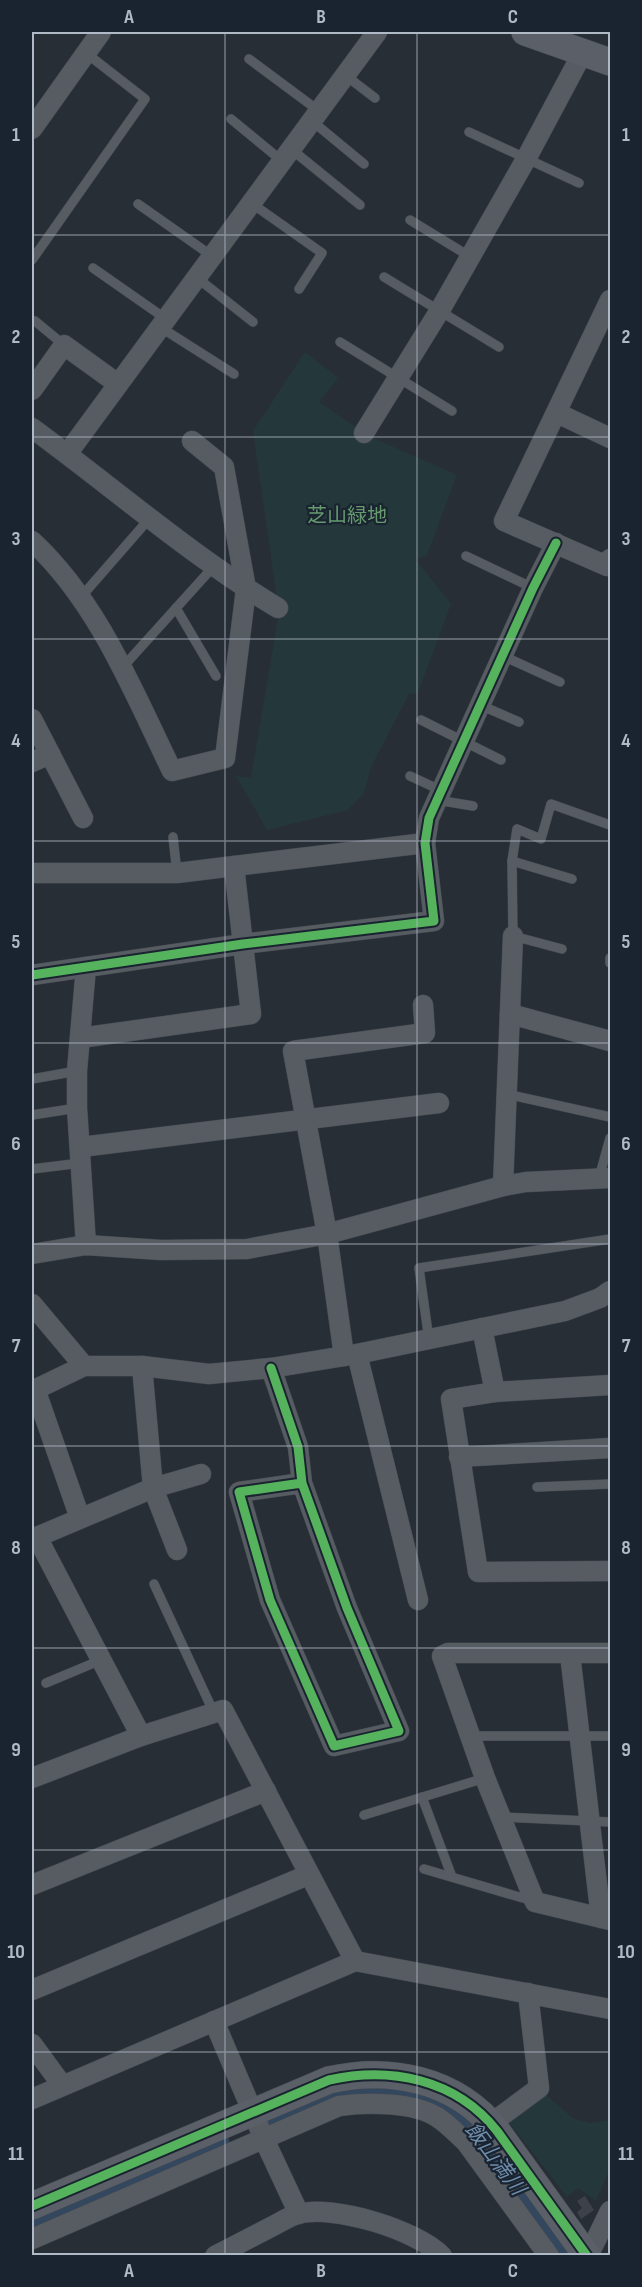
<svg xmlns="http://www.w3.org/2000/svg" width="642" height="2287" font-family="'Sofia Sans Condensed','Noto Sans JP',sans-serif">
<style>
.green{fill:#24383b}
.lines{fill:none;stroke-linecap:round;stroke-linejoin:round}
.river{stroke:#33475e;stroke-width:33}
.building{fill:#3c4248}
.lane-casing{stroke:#454a50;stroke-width:10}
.street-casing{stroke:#454a50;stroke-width:21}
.secondary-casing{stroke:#454a50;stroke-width:28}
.lane{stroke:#575c63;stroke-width:9}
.street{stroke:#575c63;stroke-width:20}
.secondary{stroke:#5b6068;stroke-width:27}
.cycleway-casing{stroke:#1a2430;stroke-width:13}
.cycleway{stroke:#56b35d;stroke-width:9}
.grid{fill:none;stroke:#b0bac7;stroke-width:1.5;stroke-opacity:0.55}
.labels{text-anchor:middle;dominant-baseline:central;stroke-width:4.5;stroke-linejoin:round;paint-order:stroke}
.park-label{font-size:20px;fill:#66996e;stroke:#1a2430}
.water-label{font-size:21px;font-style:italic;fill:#6f8dab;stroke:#1a2430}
.neatline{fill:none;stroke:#b0bac7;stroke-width:2}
.grid-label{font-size:20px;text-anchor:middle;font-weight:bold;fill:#b0bac7}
</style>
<rect width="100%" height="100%" fill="#272e35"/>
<g class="green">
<path d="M305 352 338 378 319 402 369 436 457 475 427 555 416 560 451 604 418 693 409 694 371 767 364 793 348 810 267 830 236 776 251 778 279 612 253 431Z"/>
<path d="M544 2093 574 2119 591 2123 610 2120V2169L596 2201 578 2188 567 2197 507 2120Z"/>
</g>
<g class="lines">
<g class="river">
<path d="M282 2114 311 2101 356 2087 401 2091 443 2106 463 2117 492 2153 567 2256"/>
<path d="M32 2222 213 2144"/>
</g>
</g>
<path class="building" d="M585 2196 594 2210 581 2219 577 2212 582 2208 577 2201Z"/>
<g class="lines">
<g class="lane-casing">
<g id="lane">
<path d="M249 59 319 111"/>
<path d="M345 75 375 98"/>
<path d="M231 119 282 161"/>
<path d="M312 121 364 164"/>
<path d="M469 132 579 183"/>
<path d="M291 149 360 205"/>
<path d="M251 203 322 253 299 289"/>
<path d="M138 204 212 256"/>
<path d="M410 220 469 256"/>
<path d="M32 260 145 99 86 53"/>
<path d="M93 268 166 319"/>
<path d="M196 277 253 322"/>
<path d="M384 277 499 347"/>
<path d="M35 321 64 345"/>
<path d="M160 327 234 374"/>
<path d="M340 342 452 411"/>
<path d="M466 556 533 588"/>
<path d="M81 597 149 519"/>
<path d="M176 608 216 676"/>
<path d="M503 656 560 682"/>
<path d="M122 668 214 566"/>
<path d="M480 705 519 722"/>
<path d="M421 720 501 760"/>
<path d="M410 776 440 790"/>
<path d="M437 800 473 806"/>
<path d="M173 837 177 873"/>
<path d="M512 861 572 879"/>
<path d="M562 949 513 936 512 861 517 829 541 839 551 804 610 825"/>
<path d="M610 958V963"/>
<path d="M32 1079 77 1071"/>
<path d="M506 1094 610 1117"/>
<path d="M32 1115 77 1108"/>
<path d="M32 1169 81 1163"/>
<path d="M599 1178 610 1138"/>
<path d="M429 1340 419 1268 610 1239"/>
<path d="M537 1487 610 1484"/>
<path d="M154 1584 214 1713"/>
<path d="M46 1683 101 1660"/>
<path d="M470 1736H610"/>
<path d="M422 1797 452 1877"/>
<path d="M364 1815 485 1778"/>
<path d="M501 1817 610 1822"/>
<path d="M424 1869 533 1901"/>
</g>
</g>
<g class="street-casing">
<g id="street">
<path d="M32 129 101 32"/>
<path d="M610 300 504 521 607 566 610 559"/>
<path d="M32 390 64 345 118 384"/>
<path d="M557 413 610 438"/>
<path d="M32 428C114 488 190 555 278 608"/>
<path d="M364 433 440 310 526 159 583 52"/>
<path d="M67 454 377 32"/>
<path d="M32 541C98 602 133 691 172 771L225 758 246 589 224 467 192 441"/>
<path d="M32 719 83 818"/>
<path d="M32 762 50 754"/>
<path d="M32 873H177L425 843"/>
<path d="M86 967 77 1071V1108L86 1245"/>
<path d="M32 975 243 944 434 921 425 843 429 818 533 588 556 543"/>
<path d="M510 1014 610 1041"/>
<path d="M80 1038 251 1014 234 866"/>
<path d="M81 1147 439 1103"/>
<path d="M503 1186 513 936"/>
<path d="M32 1254 86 1245 161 1250 247 1249 327 1234 503 1186 526 1182 610 1178"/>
<path d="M32 1304 84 1366"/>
<path d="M482 1328 495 1392"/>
<path d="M357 1354 418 1600"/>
<path d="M344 1356 327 1234 293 1051 425 1033 423 1005"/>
<path d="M142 1366 153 1488 177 1550"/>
<path d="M271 1368 298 1447 302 1483 347 1608 399 1731 334 1746 270 1600 239 1492 302 1483"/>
<path d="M610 1385 495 1392 451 1399 478 1572 610 1571"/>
<path d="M35 1389 80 1518"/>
<path d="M32 1391 84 1366H142L209 1374 271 1368 357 1354 565 1311 600 1298 610 1291"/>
<path d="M459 1457 610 1448"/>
<path d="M37 1537 141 1736"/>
<path d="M32 1539 153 1488 201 1474"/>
<path d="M610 1653H448L442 1656 485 1778 535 1902 610 1920"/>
<path d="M570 1654 601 1918"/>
<path d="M32 1778 141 1736 223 1710 355 1961"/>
<path d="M32 1885 266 1791"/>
<path d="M32 1990 308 1875"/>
<path d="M214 2021 264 2139 299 2214"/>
<path d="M32 2044 62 2085"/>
<path d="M32 2099 355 1961 610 2009"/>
<path d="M466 2142 539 2088 528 1993"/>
<path d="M32 2239 339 2106C367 2102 413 2102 437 2117 448 2124 457 2134 466 2142L549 2256"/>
<path d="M215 2256C234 2246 254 2236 273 2226 281 2222 290 2216 298 2214 333 2204 417 2230 442 2256"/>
<path d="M588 2256 610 2211"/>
</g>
</g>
<g class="secondary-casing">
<g id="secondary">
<path d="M525 32 610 62"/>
<path d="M32 2206 329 2080C390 2066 456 2079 497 2131L587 2256"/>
</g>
</g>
<use href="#lane" class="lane"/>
<use href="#street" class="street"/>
<use href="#secondary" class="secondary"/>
<g class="cycleway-casing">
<g id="cycleway">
<path d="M32 975 243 944 434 921 425 843 429 818 533 588 556 543"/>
<path d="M271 1368 298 1447 302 1483 347 1608 399 1731 334 1746 270 1600 239 1492 302 1483"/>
<path d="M32 2206 329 2080C390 2066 456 2079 497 2131L587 2256"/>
</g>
</g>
<use href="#cycleway" class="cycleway"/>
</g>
<path class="grid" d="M225 32V2256M417 32V2256M32 235H610M32 437H610M32 639H610M32 841H610M32 1043H610M32 1244H610M32 1446H610M32 1648H610M32 1850H610M32 2052H610"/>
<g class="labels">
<g class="park-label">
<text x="347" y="516">芝山緑地</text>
</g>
<g class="water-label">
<text transform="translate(495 2159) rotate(53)">飯山満川</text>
</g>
</g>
<rect width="642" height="2287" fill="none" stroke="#1a2430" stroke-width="66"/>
<rect x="33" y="33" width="576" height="2221" class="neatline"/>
<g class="grid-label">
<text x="129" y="23">A</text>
<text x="321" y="23">B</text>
<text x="513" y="23">C</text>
<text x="16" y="141">1</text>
<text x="626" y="141">1</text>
<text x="16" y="343">2</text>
<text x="626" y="343">2</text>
<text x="16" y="545">3</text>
<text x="626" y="545">3</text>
<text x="16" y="747">4</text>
<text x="626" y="747">4</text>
<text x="16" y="948">5</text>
<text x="626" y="948">5</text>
<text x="16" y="1150">6</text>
<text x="626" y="1150">6</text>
<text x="16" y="1352">7</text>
<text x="626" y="1352">7</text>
<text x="16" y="1554">8</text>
<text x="626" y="1554">8</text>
<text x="16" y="1756">9</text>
<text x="626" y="1756">9</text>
<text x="16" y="1958">10</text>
<text x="626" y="1958">10</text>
<text x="16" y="2160">11</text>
<text x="626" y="2160">11</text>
<text x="129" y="2277">A</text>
<text x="321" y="2277">B</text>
<text x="513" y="2277">C</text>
</g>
</svg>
